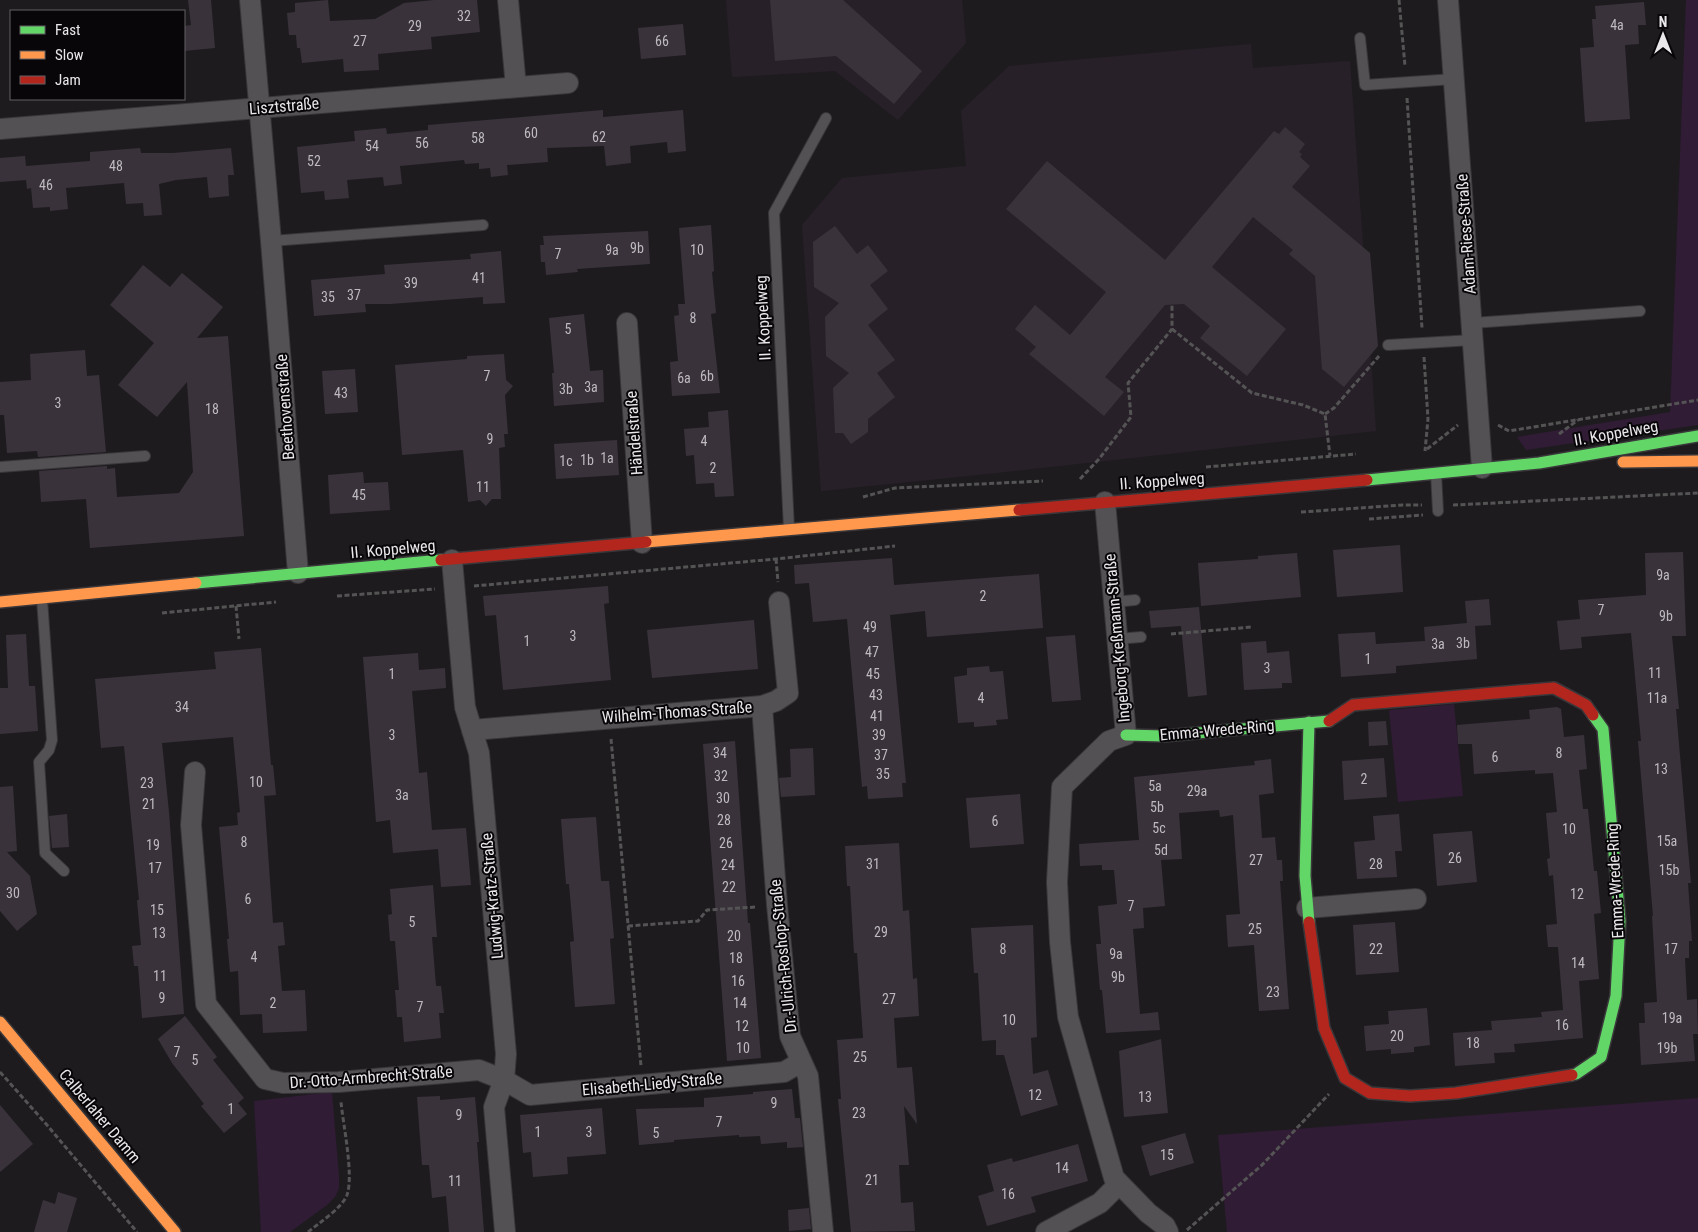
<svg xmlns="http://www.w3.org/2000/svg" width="1698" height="1232" font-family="'Roboto Condensed',sans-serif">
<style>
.built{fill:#282029}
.green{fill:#301c35}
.building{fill:#39323b}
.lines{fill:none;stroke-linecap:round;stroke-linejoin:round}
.lane-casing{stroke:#39373a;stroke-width:12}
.street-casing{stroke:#39373a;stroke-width:22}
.fast-casing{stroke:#39373a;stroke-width:14}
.slow-casing{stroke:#39373a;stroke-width:14}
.jam-casing{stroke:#39373a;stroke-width:14}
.path{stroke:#555455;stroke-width:3;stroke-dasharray:5 2.5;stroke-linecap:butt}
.lane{stroke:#545154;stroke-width:10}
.street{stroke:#545154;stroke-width:20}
.fast{stroke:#63d668;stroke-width:11}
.slow{stroke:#ff974d;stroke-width:11}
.jam{stroke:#b3261e;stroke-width:11}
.labels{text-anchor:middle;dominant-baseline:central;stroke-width:4;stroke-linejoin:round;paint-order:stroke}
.number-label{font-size:14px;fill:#bebabf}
.street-label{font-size:16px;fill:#eae7eb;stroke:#080608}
</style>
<rect width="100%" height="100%" fill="#1e1b1f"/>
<g class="built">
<path d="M726 0H962L966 43 898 120 835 71 732 77Z"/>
<path d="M1251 44 1253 68 1350 61 1376 431 996 473 821 491 802 225 842 178 966 166 961 111 1009 66Z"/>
</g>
<g class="green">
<path d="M1686 0H1698V425L1526 450 1517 437 1670 412Z"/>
<path d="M1454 704 1463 796 1398 802 1389 710Z"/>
<path d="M332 1092 339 1176V1188L335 1197 327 1205 290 1232H261L254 1101Z"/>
<path d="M1698 1098V1232H1227L1218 1135Z"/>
</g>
<g class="building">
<path d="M188 0H211L215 48 184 51V26L191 25Z"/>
<path d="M328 0 330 21 375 19 404 3 434 0H477L480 32 431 37 432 49 378 54 379 70 344 72 343 59 302 63 300 48H297L296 35H289L287 13 295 12V3Z"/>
<path d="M770 0H843L922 71 894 104 836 56 775 61Z"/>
<path d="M1644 2 1646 25H1638L1639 44 1625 45 1630 119 1585 122 1580 48 1594 47 1592 19H1596L1595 6Z"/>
<path d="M683 24 686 55 641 59 638 28Z"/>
<path d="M603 110V117L683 110 686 151 668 153 667 142 630 146 631 163 606 166 604 146 547 148 548 162 507 165 508 175 491 177 490 168 479 169V163L465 164 464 160 400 166 402 184 384 186 383 177 347 180 349 198 325 200 324 191 301 193 297 147 355 141 354 131 386 128 387 134 428 130V125Z"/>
<path d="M1285 127 1305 144 1299 152 1302 154 1300 157 1310 166 1292 187 1370 253 1378 346 1344 387 1322 369 1315 276 1289 254 1293 250 1253 217 1212 267 1286 329 1247 376 1200 338 1210 326 1184 304 1165 305 1105 377 1124 392 1104 416 1029 354 1036 347 1015 329 1035 305 1070 335 1106 292 1006 209 1047 161 1165 260 1274 131 1279 134Z"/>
<path d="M140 148 141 153H173L231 148 234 175H228L229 196 209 198 207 177 176 180 159 184 162 215 144 216 143 203 126 204 124 183 66 188 68 209 50 211V207L33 208 31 188 27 189 26 180 0 182V158L25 156 26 166 90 161V152Z"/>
<path d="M711 225 714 271 712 272 716 313 711 314 720 393 672 396 670 362 678 361 674 316 679 315 678 304H685L679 228Z"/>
<path d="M835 226 857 254 868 245 888 271 870 285 888 309 868 325 895 360 877 373 895 397 868 419V432L851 444 843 433H835L833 388 849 373 826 356 825 317 839 303 814 287 813 242Z"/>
<path d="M648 231 650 264 577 269 578 272 546 275 545 262H541L540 245H544L543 236Z"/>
<path d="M501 251 505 303 483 304V297L390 304H365L366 312 314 316 311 280 385 274 384 265 471 259 470 254Z"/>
<path d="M143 265 170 287 182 273 223 307 197 338 228 336 244 536 90 548 86 499 41 502 39 471 107 466V469L115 468 117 497 179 493 193 472 187 382 157 417 118 385 154 343 110 305Z"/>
<path d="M584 314 590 371 603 370 604 402 554 406 552 373H554L549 318Z"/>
<path d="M85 350 87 376 99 375 106 452 38 457 37 451 7 453 4 415H0V382L31 380 30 354Z"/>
<path d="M504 354 506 380 513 386 505 395 508 434H504L505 447 499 448 501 499H492L486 506 480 500 468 502 463 450 402 455 395 365 467 359V356Z"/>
<path d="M355 369 358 412 325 414 322 371Z"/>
<path d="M728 410 734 496 715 497 714 483 696 484 694 455 686 456 684 429 709 427 708 412Z"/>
<path d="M617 440 619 475 556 479 554 444Z"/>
<path d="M363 472 364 483 388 482 390 510 330 514 328 475Z"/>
<path d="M1400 545 1403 592 1337 597 1333 550Z"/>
<path d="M1683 552 1686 636H1672L1679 709H1676L1691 883H1688L1692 941H1689V958H1685L1687 1000 1697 999 1698 1034H1693L1695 1061 1641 1065 1639 1023H1645L1644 1003 1657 1002 1652 916H1653L1638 741H1641L1631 633 1581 637 1582 648 1560 650 1557 621 1580 619 1578 600 1646 595 1645 553Z"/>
<path d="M1297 553 1301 597 1201 606 1198 563 1258 559V556Z"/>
<path d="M892 558 894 585 1039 574 1043 628 927 637 925 611 890 615 906 783H902L903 797 868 799 867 786 862 787 847 619 813 622 809 583 795 584 794 565Z"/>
<path d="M608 586 609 603 604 604 611 680 503 690 496 615 485 616 483 596Z"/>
<path d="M1489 599 1491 625 1475 626 1477 659 1396 666V673L1341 677 1338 634 1375 632 1376 644 1425 641 1424 627 1467 623 1465 601Z"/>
<path d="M1199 607 1207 695 1188 697 1181 626 1151 628 1149 611Z"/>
<path d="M754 620 758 669 652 678 647 630Z"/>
<path d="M26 634 29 686H35L38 731 0 734V688H8L6 635Z"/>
<path d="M1075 635 1081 700 1052 702 1046 637Z"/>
<path d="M1266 641 1267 653 1289 651 1292 683H1282V688L1244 690 1241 643Z"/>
<path d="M261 648 271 765H273L276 795 264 796 273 923 283 922 285 945 278 946 282 991 305 990 307 1031 263 1033 262 1014 240 1015 238 971 230 972 227 939H229L219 827 238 825 237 813 240 812 233 737 162 743 169 812 184 1014 142 1018 138 966H134L132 946 141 945 137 900H139L124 746 101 748 95 679 216 669 214 652Z"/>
<path d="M418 653 419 670 445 668 446 688 412 691 419 773 427 772 432 830 466 828 471 885 441 887 438 849 393 853 390 820 376 822 363 657Z"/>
<path d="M989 666 990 672 1003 671 1008 719 996 720 997 725 974 727V722L958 723 954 677 967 675V668Z"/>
<path d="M1557 707 1561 709 1564 737 1584 735 1587 769 1579 770 1583 809H1588L1594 871H1597L1601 913 1594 914 1599 979 1579 981 1583 1038 1514 1044 1515 1052 1494 1053 1495 1063 1455 1066 1453 1033 1492 1030 1491 1021 1542 1017 1541 1012 1563 1010 1558 947H1548L1546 925 1557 924 1553 875 1549 876 1547 859 1550 858 1546 813 1557 812 1553 773 1535 774V770L1474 774 1472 744H1458L1457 725 1530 719 1529 710Z"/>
<path d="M1386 721 1388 745 1369 746 1368 722Z"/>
<path d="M735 741 748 923H750L761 1058 727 1061 703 744Z"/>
<path d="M813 748 815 795 781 797 779 778 791 777 790 749Z"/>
<path d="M1384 758 1387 797 1344 800 1342 761Z"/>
<path d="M1271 759 1274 793 1259 795 1262 838 1275 837 1277 860H1282L1283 881H1280L1289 1009 1259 1011 1254 945 1228 947 1226 915 1240 914 1233 815 1220 817 1219 810 1179 813 1182 859 1161 860 1165 906 1143 908 1144 928 1133 929 1140 1014 1158 1012 1160 1030 1106 1033 1102 990H1100L1096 944H1101L1098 906 1117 904 1114 870H1102V865L1080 866 1079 844 1139 840 1134 777 1255 765 1254 761Z"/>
<path d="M13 786 17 851 7 852 30 876 37 914 17 931 0 911V787Z"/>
<path d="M1020 794 1024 844 970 848 966 798Z"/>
<path d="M67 814 69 847 52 848 49 816Z"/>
<path d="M1399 814 1402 851H1395L1397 877 1357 879 1354 842 1375 840 1373 816Z"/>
<path d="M596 817 601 881H609L614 938 610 939 615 1004 575 1007 570 942 574 941 569 884H566L561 819Z"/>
<path d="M1472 831 1477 882 1437 886 1433 834Z"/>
<path d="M899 843 903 911 909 910 913 979 917 978 919 1016 894 1018 897 1068 912 1067 917 1124 904 1106 909 1165H899L901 1203 913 1202 915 1231 851 1232 838 1099H841L837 1040 863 1038 857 953H854L850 886H847L845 846Z"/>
<path d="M433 885 437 937H432L436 986H441L444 1013H439L441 1038 404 1042 402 1017H397L396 1001 395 990H399L395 941H390L388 915 392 914 390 889Z"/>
<path d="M1395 922 1399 972 1356 975 1353 925Z"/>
<path d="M1033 925 1037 1037 1031 1038 1033 1074 1048 1070 1058 1105 1021 1116 1004 1055H996V1040L982 1041 978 973H974L971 928Z"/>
<path d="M1427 1008 1430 1045 1414 1047V1052L1391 1054V1049L1366 1051 1364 1026 1389 1024 1388 1011Z"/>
<path d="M185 1016 217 1057 213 1060 244 1098 238 1103 247 1114 224 1133 201 1106 204 1104 172 1063 158 1039Z"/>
<path d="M1161 1039 1168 1113 1124 1117 1119 1051Z"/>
<path d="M792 1089 795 1118H800L803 1147 787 1148V1142L761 1144 760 1136 739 1137V1135L674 1140V1142L639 1145 636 1109 704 1107V1098L753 1094V1092Z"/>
<path d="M440 1096V1100L475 1097 479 1142H477L484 1232H449L446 1196 432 1198 429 1165H422L417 1097Z"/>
<path d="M0 1105 33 1144 0 1172Z"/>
<path d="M602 1108 606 1154 567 1157 568 1174 533 1177 531 1152 523 1153 520 1115Z"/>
<path d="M1185 1133 1194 1163 1150 1176 1141 1146Z"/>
<path d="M1078 1144 1088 1181 1031 1197 1036 1212 987 1226 978 1196 994 1191 987 1165 1012 1158 1013 1162Z"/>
<path d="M58 1192 77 1198 67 1232H34L43 1200 55 1204Z"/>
<path d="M809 1208 811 1229 789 1231 788 1210Z"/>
</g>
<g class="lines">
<g class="lane-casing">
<g id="lane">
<path d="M1360 38 1365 85 1454 79"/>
<path d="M271 241 483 225"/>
<path d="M1472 323 1640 311"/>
<path d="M1388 345 1473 340"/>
<path d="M0 467 145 456"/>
<path d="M1436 473 1438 511"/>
<path d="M789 529 774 213 826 118"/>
<path d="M42 599 52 740 49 750 39 762 45 853 64 871"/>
<path d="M1114 602 1135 600"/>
<path d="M1117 639 1141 637"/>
</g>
</g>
<g class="street-casing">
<g id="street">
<path d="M250 0 271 241 298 573"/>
<path d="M508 0 516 87"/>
<path d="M1448 0 1482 468"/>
<path d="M0 129 568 83"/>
<path d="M627 323 642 543"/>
<path d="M1105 502 1126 735 1109 741 1062 787 1057 882 1060 942 1068 1017 1114 1178 1148 1213 1165 1226 1168 1232"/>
<path d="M452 560 465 707 479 753 506 1054 504 1080 494 1107 505 1232"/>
<path d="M762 706 777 905 790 1036 808 1076 823 1232"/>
<path d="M472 730 762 706 776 701 788 693 779 602"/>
<path d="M195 772 191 825 206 1004 265 1079 283 1083 339 1082 479 1070 504 1080 530 1095 784 1072 801 1062"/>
<path d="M1307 908 1416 899"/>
<path d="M1046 1232 1100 1203 1119 1184"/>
</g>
</g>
<g class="fast-casing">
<g id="fast">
<path d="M1367 480 1539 463 1698 436"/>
<path d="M196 583 441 560"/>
<path d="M1126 735 1164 736 1329 721"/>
<path d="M1309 922 1305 876 1309 722"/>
<path d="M1572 1075 1576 1074 1601 1057 1616 996 1620 921 1603 729 1593 715"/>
</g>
</g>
<g class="slow-casing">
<g id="slow">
<path d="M1623 462 1698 461"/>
<path d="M646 542 1019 510"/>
<path d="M0 602 196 583"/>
<path d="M0 1022 175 1232"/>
</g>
</g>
<g class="jam-casing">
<g id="jam">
<path d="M1019 510 1367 480"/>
<path d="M441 560 646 542"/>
<path d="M1329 721 1353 705 1554 688 1586 705 1593 715"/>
<path d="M1309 922 1324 1028 1345 1078 1370 1093 1410 1096 1456 1093 1572 1075"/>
</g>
</g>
<g class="path">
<path d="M1399 0 1405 66"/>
<path d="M1407 98 1422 328"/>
<path d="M1172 329 1252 393 1303 405 1325 414 1330 456"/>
<path d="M1424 357 1428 419 1425 451"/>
<path d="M1325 414 1334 408 1379 356"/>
<path d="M1498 425 1509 431 1698 400"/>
<path d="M1559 434 1578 420"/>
<path d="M1427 449 1458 425"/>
<path d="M1206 467 1356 454"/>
<path d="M1080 479 1099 459 1131 417 1128 383 1172 329V305"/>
<path d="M863 497 895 488 1043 481"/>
<path d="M1453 505 1698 493"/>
<path d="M1301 512 1403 505H1422"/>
<path d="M1369 519 1423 515"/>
<path d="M776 559 778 582"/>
<path d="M474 586 776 559 895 546"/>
<path d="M337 596 435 589"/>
<path d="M236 606 239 639"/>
<path d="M162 613 276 602"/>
<path d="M1171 634 1252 627"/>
<path d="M611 739 641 1066"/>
<path d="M628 926 698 921 707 910 757 907"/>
<path d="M0 1072 47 1125 137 1232"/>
<path d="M1187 1230 1262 1165 1329 1094"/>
<path d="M308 1232C319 1223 342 1208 347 1195 354 1175 343 1124 341 1102"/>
</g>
<use href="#lane" class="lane"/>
<use href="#street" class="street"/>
<use href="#fast" class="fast"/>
<use href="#slow" class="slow"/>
<use href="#jam" class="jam"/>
</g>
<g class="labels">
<g class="number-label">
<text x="464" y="16">32</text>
<text x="1617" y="25">4a</text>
<text x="415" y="26">29</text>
<text x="360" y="41">27</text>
<text x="662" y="41">66</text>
<text x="531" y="133">60</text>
<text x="599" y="137">62</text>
<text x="478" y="138">58</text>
<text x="422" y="143">56</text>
<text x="372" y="146">54</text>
<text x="314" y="161">52</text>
<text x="116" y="166">48</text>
<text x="46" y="185">46</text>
<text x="637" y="248">9b</text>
<text x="612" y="250">9a</text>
<text x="697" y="250">10</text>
<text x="558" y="254">7</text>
<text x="479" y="278">41</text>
<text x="411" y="283">39</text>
<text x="354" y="295">37</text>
<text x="328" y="297">35</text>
<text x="693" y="318">8</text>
<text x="568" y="329">5</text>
<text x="487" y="376">7</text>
<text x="707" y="376">6b</text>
<text x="684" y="378">6a</text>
<text x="591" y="387">3a</text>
<text x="566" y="389">3b</text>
<text x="341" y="393">43</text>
<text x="58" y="403">3</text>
<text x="212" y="409">18</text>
<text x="490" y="439">9</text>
<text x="704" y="441">4</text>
<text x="607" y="458">1a</text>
<text x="587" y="460">1b</text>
<text x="566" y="461">1c</text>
<text x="713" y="468">2</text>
<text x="483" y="487">11</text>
<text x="359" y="495">45</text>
<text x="1663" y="575">9a</text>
<text x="983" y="596">2</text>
<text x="1601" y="610">7</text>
<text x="1666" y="616">9b</text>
<text x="870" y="627">49</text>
<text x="573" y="636">3</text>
<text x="527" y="641">1</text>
<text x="1463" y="643">3b</text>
<text x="1438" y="644">3a</text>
<text x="872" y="652">47</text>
<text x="1368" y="659">1</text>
<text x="1267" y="668">3</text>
<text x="1655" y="673">11</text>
<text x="392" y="674">1</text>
<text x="873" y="674">45</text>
<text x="876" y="695">43</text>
<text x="981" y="698">4</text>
<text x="1657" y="698">11a</text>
<text x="182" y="707">34</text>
<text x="877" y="716">41</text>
<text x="392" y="735">3</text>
<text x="879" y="735">39</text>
<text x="720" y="753">34</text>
<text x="1559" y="753">8</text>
<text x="881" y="755">37</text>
<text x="1495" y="757">6</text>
<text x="1661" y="769">13</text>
<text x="883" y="774">35</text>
<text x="721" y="776">32</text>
<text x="1364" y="779">2</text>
<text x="256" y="782">10</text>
<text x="147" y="783">23</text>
<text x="1155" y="786">5a</text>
<text x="1197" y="791">29a</text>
<text x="402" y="795">3a</text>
<text x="723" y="798">30</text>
<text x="149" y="804">21</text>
<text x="1157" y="807">5b</text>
<text x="724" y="820">28</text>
<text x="995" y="821">6</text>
<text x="1159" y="828">5c</text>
<text x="1569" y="829">10</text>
<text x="1667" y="841">15a</text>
<text x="244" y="842">8</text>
<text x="726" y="843">26</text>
<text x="153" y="845">19</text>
<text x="1161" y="850">5d</text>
<text x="1455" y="858">26</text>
<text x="1256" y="860">27</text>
<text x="873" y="864">31</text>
<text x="1376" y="864">28</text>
<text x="728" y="865">24</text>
<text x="155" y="868">17</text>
<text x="1669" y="870">15b</text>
<text x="729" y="887">22</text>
<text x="13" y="893">30</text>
<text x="1577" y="894">12</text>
<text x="248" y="899">6</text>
<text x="1131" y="906">7</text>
<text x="157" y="910">15</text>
<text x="412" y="922">5</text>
<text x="1255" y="929">25</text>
<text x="881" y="932">29</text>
<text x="159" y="933">13</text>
<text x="734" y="936">20</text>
<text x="1003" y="949">8</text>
<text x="1376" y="949">22</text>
<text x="1671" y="949">17</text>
<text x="1116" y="954">9a</text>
<text x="254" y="957">4</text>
<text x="736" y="958">18</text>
<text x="1578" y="963">14</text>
<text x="160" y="976">11</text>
<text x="1118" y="977">9b</text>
<text x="738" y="981">16</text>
<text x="1273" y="992">23</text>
<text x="162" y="998">9</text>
<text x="889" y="999">27</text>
<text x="273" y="1003">2</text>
<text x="740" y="1003">14</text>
<text x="420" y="1007">7</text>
<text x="1672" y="1018">19a</text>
<text x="1009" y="1020">10</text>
<text x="1562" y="1025">16</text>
<text x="742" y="1026">12</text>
<text x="1397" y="1036">20</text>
<text x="1473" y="1043">18</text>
<text x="743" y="1048">10</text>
<text x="1667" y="1048">19b</text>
<text x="177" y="1052">7</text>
<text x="860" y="1057">25</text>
<text x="195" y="1060">5</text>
<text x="1035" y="1095">12</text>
<text x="1145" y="1097">13</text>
<text x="774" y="1103">9</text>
<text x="231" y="1109">1</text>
<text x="859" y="1113">23</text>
<text x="459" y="1115">9</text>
<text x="719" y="1122">7</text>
<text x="538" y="1132">1</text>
<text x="589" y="1132">3</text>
<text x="656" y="1133">5</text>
<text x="1167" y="1155">15</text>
<text x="1062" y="1168">14</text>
<text x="872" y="1180">21</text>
<text x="455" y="1181">11</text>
<text x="1008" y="1194">16</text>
</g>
<g class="street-label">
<text transform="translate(284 106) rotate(-5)">Lisztstraße</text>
<text transform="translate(1466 234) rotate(-94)">Adam-Riese-Straße</text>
<text transform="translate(763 318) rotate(-93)">II. Koppelweg</text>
<text transform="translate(285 407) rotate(-94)">Beethovenstraße</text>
<text transform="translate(634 433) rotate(-94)">Händelstraße</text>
<text transform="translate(1616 433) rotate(-10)">II. Koppelweg</text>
<text transform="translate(1162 481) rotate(-4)">II. Koppelweg</text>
<text transform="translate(393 549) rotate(-5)">II. Koppelweg</text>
<text transform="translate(1117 638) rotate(-95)">Ingeborg-Kreßmann-Straße</text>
<text transform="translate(677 712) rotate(-4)">Wilhelm-Thomas-Straße</text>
<text transform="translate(1217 730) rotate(-5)">Emma-Wrede-Ring</text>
<text transform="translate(1615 881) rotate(-93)">Emma-Wrede-Ring</text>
<text transform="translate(492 896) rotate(-95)">Ludwig-Kratz-Straße</text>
<text transform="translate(783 956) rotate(-96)">Dr.-Ulrich-Roshop-Straße</text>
<text transform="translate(371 1077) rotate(-4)">Dr.-Otto-Armbrecht-Straße</text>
<text transform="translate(652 1084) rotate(-5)">Elisabeth-Liedy-Straße</text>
<text transform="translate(100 1116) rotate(50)">Calberlaher Damm</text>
</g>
</g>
<rect x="10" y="10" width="175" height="90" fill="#080608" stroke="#626063"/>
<rect x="20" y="26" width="25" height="8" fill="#63d668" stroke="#626063"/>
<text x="55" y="35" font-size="15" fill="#eae7eb">Fast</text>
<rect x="20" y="51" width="25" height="8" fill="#ff974d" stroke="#626063"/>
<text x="55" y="60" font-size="15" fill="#eae7eb">Slow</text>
<rect x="20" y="76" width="25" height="8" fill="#b3261e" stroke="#626063"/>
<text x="55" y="85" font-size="15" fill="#eae7eb">Jam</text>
<g transform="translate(1663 35)" stroke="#080608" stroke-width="4" paint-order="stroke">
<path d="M0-4L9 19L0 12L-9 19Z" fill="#eae7eb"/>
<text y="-8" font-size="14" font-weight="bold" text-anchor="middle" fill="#eae7eb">N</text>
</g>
</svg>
